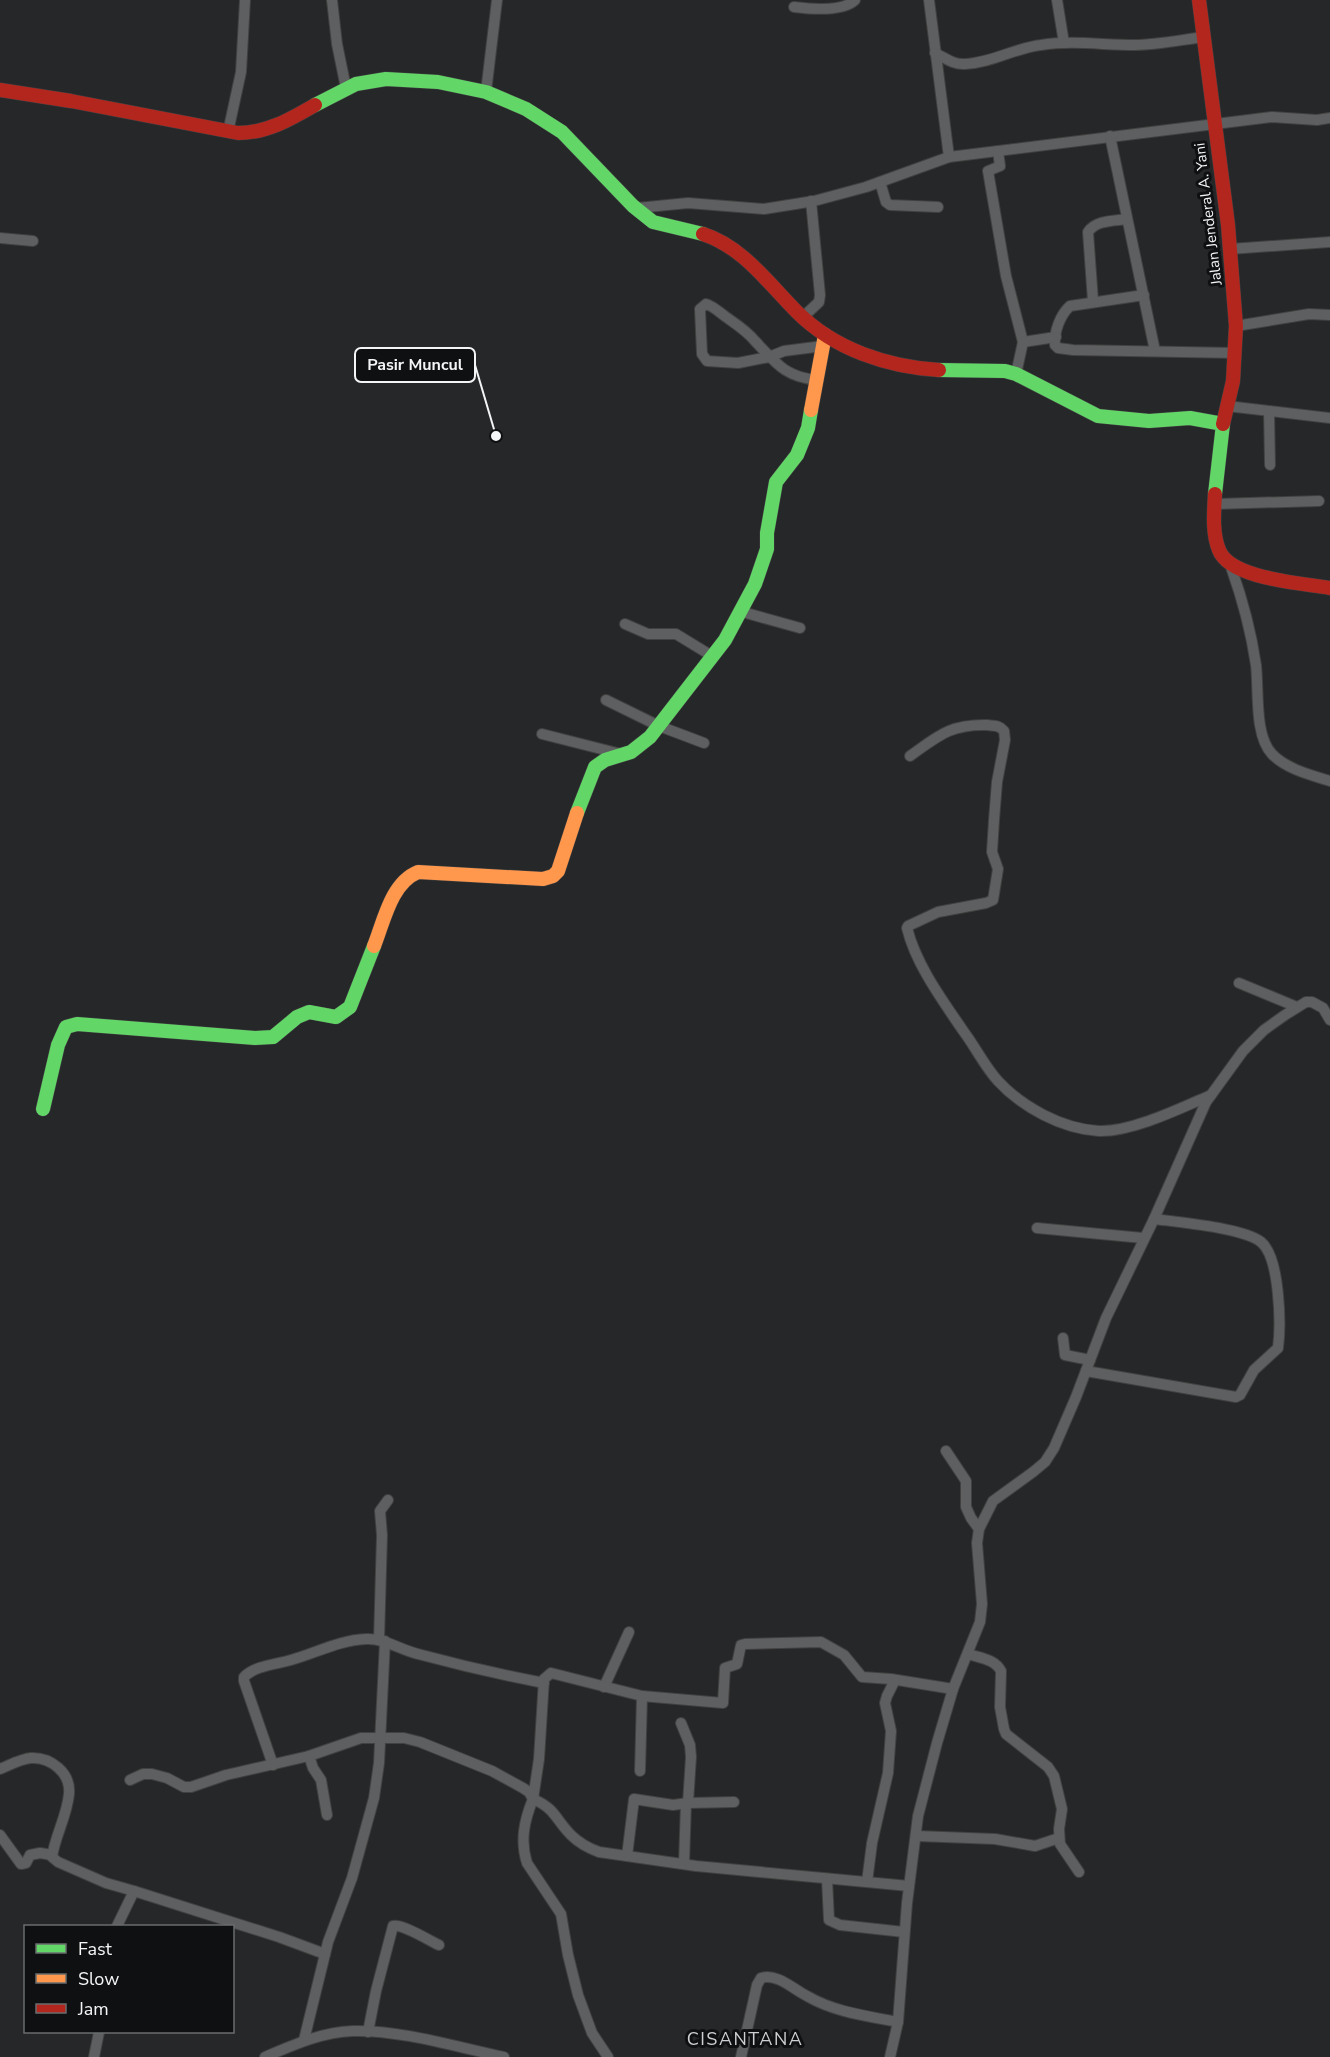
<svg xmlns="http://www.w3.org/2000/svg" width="1330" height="2057" font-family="'Nunito Sans',sans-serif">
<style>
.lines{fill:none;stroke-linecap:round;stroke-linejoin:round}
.street-casing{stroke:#414142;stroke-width:12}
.fast-casing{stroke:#414142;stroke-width:15}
.slow-casing{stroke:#414142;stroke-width:15}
.jam-casing{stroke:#414142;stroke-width:15}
.street{stroke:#5e5f60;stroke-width:10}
.fast{stroke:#63d668;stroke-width:14}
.slow{stroke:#ff974d;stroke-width:14}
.jam{stroke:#b3261e;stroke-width:14}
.labels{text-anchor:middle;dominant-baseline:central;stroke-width:6;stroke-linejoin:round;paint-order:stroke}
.street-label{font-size:15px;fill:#f3f5f6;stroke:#0f1011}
.quarter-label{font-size:18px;letter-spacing:1.5px;fill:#cdcfd2;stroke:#0f1011}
.leader{fill:none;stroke:#f3f5f6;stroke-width:2}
.callout-dot{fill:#f3f5f6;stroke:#0f1011;stroke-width:2}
.callout{fill:#0f1011;stroke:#f3f5f6;stroke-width:2}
.callout-label{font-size:16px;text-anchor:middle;font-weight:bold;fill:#f3f5f6}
</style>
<rect width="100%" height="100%" fill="#262728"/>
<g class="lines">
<g class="street-casing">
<g id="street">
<path d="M332 0 337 44 346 88"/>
<path d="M929 0 949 157 1272 117 1317 120 1330 118"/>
<path d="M1057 0 1064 43"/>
<path d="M794 7C810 9 843 12 855 0"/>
<path d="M935 53C945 58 954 65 965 64 991 63 1015 48 1041 45 1072 40 1103 45 1134 45 1156 45 1180 40 1203 37"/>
<path d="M486 92 497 0"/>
<path d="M228 132 241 72 245 0"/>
<path d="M1110 136 1155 351"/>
<path d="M998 151 1000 166 988 171 1006 276 1023 342"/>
<path d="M880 182 886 202 890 205 938 207"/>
<path d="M637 208 688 203 764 209 814 201 866 187 949 157"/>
<path d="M0 238 33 241"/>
<path d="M1230 249 1330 242"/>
<path d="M1144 295 1070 306C1060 315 1054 332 1055 345L1058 348 1073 350 1236 353"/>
<path d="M1093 301 1088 232C1096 220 1113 221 1127 219"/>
<path d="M803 317 819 302 820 295 811 201"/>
<path d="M1236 326 1309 314 1330 315"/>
<path d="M1016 374 1023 342 1056 337"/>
<path d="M817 380C785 377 776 363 755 341 747 331 736 324 726 317 719 312 713 306 706 304L700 309 702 354 707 361 738 363 769 357 784 351 823 346"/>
<path d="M1227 406 1330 418"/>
<path d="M1269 411 1270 465"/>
<path d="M1216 504 1319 501"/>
<path d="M1231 567C1242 598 1251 631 1256 665 1259 690 1254 735 1272 754 1286 769 1311 775 1330 781"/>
<path d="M739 611 800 628"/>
<path d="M625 624 648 634H676L712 656"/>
<path d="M606 700 659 726 704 743"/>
<path d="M542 734 621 754"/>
<path d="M910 756C938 736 950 724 987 725 995 726 999 725 1004 731L1005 740 997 782 994 820 992 852 998 869 993 900 986 903 938 912 908 926 907 928C916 965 943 1001 964 1032 976 1048 985 1067 998 1081 1022 1107 1062 1129 1099 1131 1132 1132 1181 1108 1211 1095"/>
<path d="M1239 983 1297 1007"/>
<path d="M1037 1228 1143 1238"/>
<path d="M1063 1338 1065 1355 1090 1360"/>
<path d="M1086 1371 1236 1397 1240 1395 1254 1370 1278 1348C1281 1325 1280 1257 1261 1242 1244 1228 1177 1222 1154 1219"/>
<path d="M946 1451 966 1481V1507L971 1518 979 1529"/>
<path d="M379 1640 382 1535 380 1511 388 1500"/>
<path d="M968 1654C980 1658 995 1659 1001 1671L1000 1707 1004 1729 1006 1734 1048 1767 1054 1776 1062 1809 1059 1829 1060 1844 1079 1872"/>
<path d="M604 1687 629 1632"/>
<path d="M642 1696 551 1673 544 1679 539 1759 533 1799C556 1809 555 1819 571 1835 579 1843 588 1848 599 1852L696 1866 909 1886"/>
<path d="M681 1723 690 1745 691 1757 688 1803"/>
<path d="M309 1756 313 1768 321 1780 327 1815"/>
<path d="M273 1765 244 1681V1677C254 1666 277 1664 291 1660 316 1653 340 1640 366 1639 385 1638 400 1650 418 1654 459 1665 502 1675 544 1683"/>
<path d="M0 1769C10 1765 20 1759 31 1758 51 1757 71 1773 69 1794 67 1816 55 1836 52 1857L58 1862 106 1883 134 1891 117 1926"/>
<path d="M640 1771 642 1696 723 1703 725 1668 737 1664 741 1645 745 1644 821 1642 844 1655 862 1677 891 1679 953 1689"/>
<path d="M130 1780 143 1774H152L167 1778 184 1787H191L226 1775 309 1756 361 1738H404L420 1742 492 1771 523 1788 529 1792 533 1799C524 1821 520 1841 527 1863L561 1914 568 1955 578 1995 592 2033 608 2057"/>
<path d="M0 1835 21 1864 26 1863 30 1855 40 1853 52 1855"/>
<path d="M917 1836 995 1839 1035 1846 1059 1838"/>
<path d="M627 1856 634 1799 673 1805 688 1803 734 1802"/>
<path d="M684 1864 686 1803"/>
<path d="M827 1879 829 1920 840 1925 904 1932"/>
<path d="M867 1882 872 1843 888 1773 891 1731 885 1703 887 1696 895 1680"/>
<path d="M134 1891 279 1937 325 1954"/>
<path d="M368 2032 376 1991 393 1926C403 1924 428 1940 439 1945"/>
<path d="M304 2040 328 1942 352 1878 374 1798 379 1763 385 1641"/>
<path d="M94 2057 99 2032"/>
<path d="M265 2057C293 2045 322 2032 353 2031 402 2030 456 2047 504 2057"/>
<path d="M741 2057 757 1985 761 1978C777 1973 793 1989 807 1996 834 2012 867 2016 898 2022"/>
<path d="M890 2057 898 2022 907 1903 918 1816 937 1743 953 1689 980 1622 982 1604 977 1543 979 1529 993 1501 1033 1472 1045 1462 1054 1448 1076 1397 1106 1318 1154 1219 1206 1102 1243 1051 1264 1030 1285 1015 1306 1002H1312L1323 1008 1330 1020"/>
</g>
</g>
<g class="fast-casing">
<g id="fast">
<path d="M315 105 356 84 386 79 438 82 486 92 526 109 562 132 633 206 653 222 703 234"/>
<path d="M939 370 1005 371 1016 374 1098 416 1149 421 1190 418 1223 424 1215 494"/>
<path d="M577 813 595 767 605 760 631 752 650 737 725 640 755 584 767 549V533L776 482 797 455 808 428 811 410"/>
<path d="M43 1109 58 1045 66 1027 77 1024 255 1038 273 1037 297 1017 309 1012 336 1017 350 1007 374 946"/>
</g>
</g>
<g class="slow-casing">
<g id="slow">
<path d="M811 410 825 335"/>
<path d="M374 946C384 921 391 883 418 872L543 879 553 876 558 871 577 813"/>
</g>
</g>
<g class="jam-casing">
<g id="jam">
<path d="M1199 0 1228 225 1236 326 1233 381 1223 424"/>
<path d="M0 90 71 101 238 133C267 133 291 119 315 105"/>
<path d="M703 234C743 247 768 283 797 312 834 349 887 367 939 370"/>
<path d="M1215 494C1214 512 1212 533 1219 550 1230 579 1302 583 1330 588"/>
</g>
</g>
<use href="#street" class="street"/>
<use href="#fast" class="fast"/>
<use href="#slow" class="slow"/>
<use href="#jam" class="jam"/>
</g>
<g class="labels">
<g class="street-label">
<text transform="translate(1208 214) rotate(-97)">Jalan Jenderal A. Yani</text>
</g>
<g class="quarter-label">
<text x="745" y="2039">CISANTANA</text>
</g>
</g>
<path class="leader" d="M496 436L475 365"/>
<circle class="callout-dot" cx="496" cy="436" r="6"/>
<rect class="callout" x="355" y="348" width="120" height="34" rx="6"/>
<g class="callout-label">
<text x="415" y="370">Pasir Muncul</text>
</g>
<rect x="24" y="1925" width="210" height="108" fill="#0f1011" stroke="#6a6c6d" stroke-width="1.5"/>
<rect x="36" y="1944" width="30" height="9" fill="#63d668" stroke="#6a6c6d" stroke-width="1.5"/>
<text x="78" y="1955" font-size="18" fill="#f3f5f6">Fast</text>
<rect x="36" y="1974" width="30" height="9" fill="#ff974d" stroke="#6a6c6d" stroke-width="1.5"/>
<text x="78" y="1985" font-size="18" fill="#f3f5f6">Slow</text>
<rect x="36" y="2004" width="30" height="9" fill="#b3261e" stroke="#6a6c6d" stroke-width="1.5"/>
<text x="78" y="2015" font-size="18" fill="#f3f5f6">Jam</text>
</svg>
